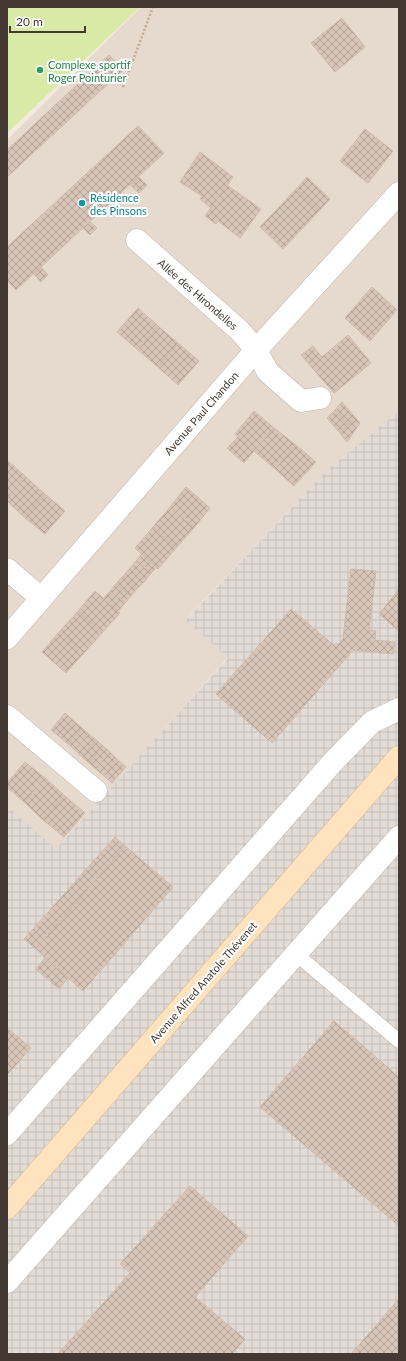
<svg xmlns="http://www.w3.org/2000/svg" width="406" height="1361" font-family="Lato,sans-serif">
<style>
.residential{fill:#e6dace}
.industrial{fill:url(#industrial-grid)}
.pitch{fill:#d8eaa6}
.building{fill:url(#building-cross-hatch);stroke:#d0b9a8}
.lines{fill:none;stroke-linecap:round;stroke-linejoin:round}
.service-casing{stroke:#c0b2a6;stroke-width:15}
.minor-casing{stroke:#c0b2a6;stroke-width:23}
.secondary-casing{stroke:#d9b78e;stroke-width:23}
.path{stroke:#c1a893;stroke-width:2.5;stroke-dasharray:2 2;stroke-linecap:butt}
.service{stroke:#fff;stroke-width:14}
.minor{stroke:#fff;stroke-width:22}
.secondary{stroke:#ffe3be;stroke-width:22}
.leisure-dot{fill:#2e9e5b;stroke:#fff;stroke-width:1.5}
.culture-dot{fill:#0f9aa8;stroke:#fff;stroke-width:1.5}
.labels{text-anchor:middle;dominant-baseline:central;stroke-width:4;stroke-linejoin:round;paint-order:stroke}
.leisure-label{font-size:11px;fill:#27864d;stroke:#fff;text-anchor:start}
.culture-label{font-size:11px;fill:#0d838f;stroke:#fff;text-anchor:start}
.street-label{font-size:11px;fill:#433932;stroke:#fff}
</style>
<defs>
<pattern id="industrial-grid" width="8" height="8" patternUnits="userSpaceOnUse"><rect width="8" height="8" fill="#e3dbd6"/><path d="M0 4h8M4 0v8" fill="none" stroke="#c4bdb8"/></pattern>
<pattern id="building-cross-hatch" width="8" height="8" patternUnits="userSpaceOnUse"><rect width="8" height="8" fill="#d7c5b9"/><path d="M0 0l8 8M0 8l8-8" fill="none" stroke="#b0a197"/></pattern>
</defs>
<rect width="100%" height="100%" fill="#f2eae1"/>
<path class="residential" d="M141 7H399V411L327 470 186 619 228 657 56 850 9 809 7 811V140Z"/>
<path class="industrial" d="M399 411V1354H7V811L9 808 56 849 228 658 186 620 327 470Z"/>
<path class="pitch" d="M7 7H140L7 133Z"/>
<g class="building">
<path d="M342 18 365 47 335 72 311 43Z"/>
<path d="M109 55 123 70 7 177V150Z"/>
<path d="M138 126 164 153 16 290 7 281V247Z"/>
<path d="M365 129 393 151 368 183 340 161Z"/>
<path d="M200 152 233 177 211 208 200 199 202 196 180 182Z"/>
<path d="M139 177 147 185 139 193 130 185Z"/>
<path d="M307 177 330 199 319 211 296 189Z"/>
<path d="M227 185 261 209 240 238 218 221 216 224 205 216Z"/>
<path d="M296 189 319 211 283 249 260 227Z"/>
<path d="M90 222 97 228 90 235 83 228Z"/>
<path d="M41 267 48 275 41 282 34 274Z"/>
<path d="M372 287 397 310 370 341 345 318Z"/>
<path d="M138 308 158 326 138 350 117 332Z"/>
<path d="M158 326 178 343 158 367 138 350Z"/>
<path d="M348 335 371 363 334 393 301 355 313 346 322 357Z"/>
<path d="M178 343 199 361 178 385 158 367Z"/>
<path d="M342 402 355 417 348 425 335 410Z"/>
<path d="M335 410 348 425 340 433 327 418Z"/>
<path d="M254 411 274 428 254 451 235 434Z"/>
<path d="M355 417 360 423 347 442 340 433Z"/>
<path d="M274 428 296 445 275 469 254 451Z"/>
<path d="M238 437 254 451 244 463 227 448Z"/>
<path d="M296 445 316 462 294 486 275 469Z"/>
<path d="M7 460 26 477 7 498Z"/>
<path d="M26 477 45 494 24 517 7 501V498Z"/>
<path d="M186 487 210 508 194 528 170 507Z"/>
<path d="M45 494 65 511 45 534 24 517Z"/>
<path d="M170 507 194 528 176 548 153 527Z"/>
<path d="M153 527 176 548 158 569 135 548Z"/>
<path d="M142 554 157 567 151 573 136 561Z"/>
<path d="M136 561 151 573 145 581 130 568Z"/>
<path d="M130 568 145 581 137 589 123 576Z"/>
<path d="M351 569 376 571 369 630 376 631 375 640 395 642 393 654 353 650 272 743 216 694 291 609 336 647 343 639Z"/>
<path d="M123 576 137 589 131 596 116 584Z"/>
<path d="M116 584 131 596 125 603 110 591Z"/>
<path d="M399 589V631L379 614Z"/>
<path d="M95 591 120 613 102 633 78 611Z"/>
<path d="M110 591 125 603 118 611 103 599Z"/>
<path d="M78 611 102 633 84 653 60 631Z"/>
<path d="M60 631 84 653 66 673 42 652Z"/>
<path d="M65 713 75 722 61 738 51 730Z"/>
<path d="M75 722 82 728 68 744 61 738Z"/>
<path d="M82 728 89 734 75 750 68 744Z"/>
<path d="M89 734 96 740 82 757 75 750Z"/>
<path d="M96 740 103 746 89 763 82 757Z"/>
<path d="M103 746 110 752 96 769 89 763Z"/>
<path d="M110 752 117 759 104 776 96 769Z"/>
<path d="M117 759 126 767 112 783 104 776Z"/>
<path d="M25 762 45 778 24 802 7 787V783Z"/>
<path d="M45 778 65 796 43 820 24 802Z"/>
<path d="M65 796 85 813 64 837 43 820Z"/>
<path d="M115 837 125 846 36 949 24 939Z"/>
<path d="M125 846 173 887 83 991 36 949Z"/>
<path d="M45 958 68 978 59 989 36 969Z"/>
<path d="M334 1021 399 1077V1226L260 1107Z"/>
<path d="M7 1028 31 1048 7 1075Z"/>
<path d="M190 1186 248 1236 195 1297 245 1339 232 1354H58L130 1273 120 1264Z"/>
<path d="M399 1299V1354H351Z"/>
</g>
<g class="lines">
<g class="service-casing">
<path id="service" d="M296 954 399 1041"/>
</g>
<g class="minor-casing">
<g id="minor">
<path d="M137 240 240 331 256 350 268 372 301 401 320 398"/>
<path d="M7 569 41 598"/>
<path d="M7 638 256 350 399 193"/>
<path d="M7 716 96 791"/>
<path d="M7 1134 332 763 372 722 399 709"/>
<path d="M7 1282 399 837"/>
</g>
</g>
<g class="secondary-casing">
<path id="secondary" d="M7 1208 399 757"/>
</g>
<path class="path" d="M123 87 153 7"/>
<use href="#service" class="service"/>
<use href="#minor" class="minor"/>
<use href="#secondary" class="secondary"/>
</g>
<circle class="leisure-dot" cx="40" cy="70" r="4"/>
<circle class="culture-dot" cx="82" cy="203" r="4"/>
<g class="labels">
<g class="leisure-label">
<text x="48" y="64">Complexe sportif<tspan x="48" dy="13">Roger Pointurier</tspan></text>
</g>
<g class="culture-label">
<text x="90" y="197">Résidence<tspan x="90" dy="13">des Pinsons</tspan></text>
</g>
<g class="street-label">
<text transform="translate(198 294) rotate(41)">Allée des Hirondelles</text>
<text transform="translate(201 413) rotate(-49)">Avenue Paul Chandon</text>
<text transform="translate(203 982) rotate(-49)">Avenue Alfred Anatole Thévenet</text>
</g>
</g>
<rect width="406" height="1361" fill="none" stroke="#433932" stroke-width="16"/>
<path d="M10 26v6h75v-6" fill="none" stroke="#433932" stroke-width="2"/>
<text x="16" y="26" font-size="12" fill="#433932" stroke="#ffffff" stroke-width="3" paint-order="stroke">20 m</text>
</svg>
